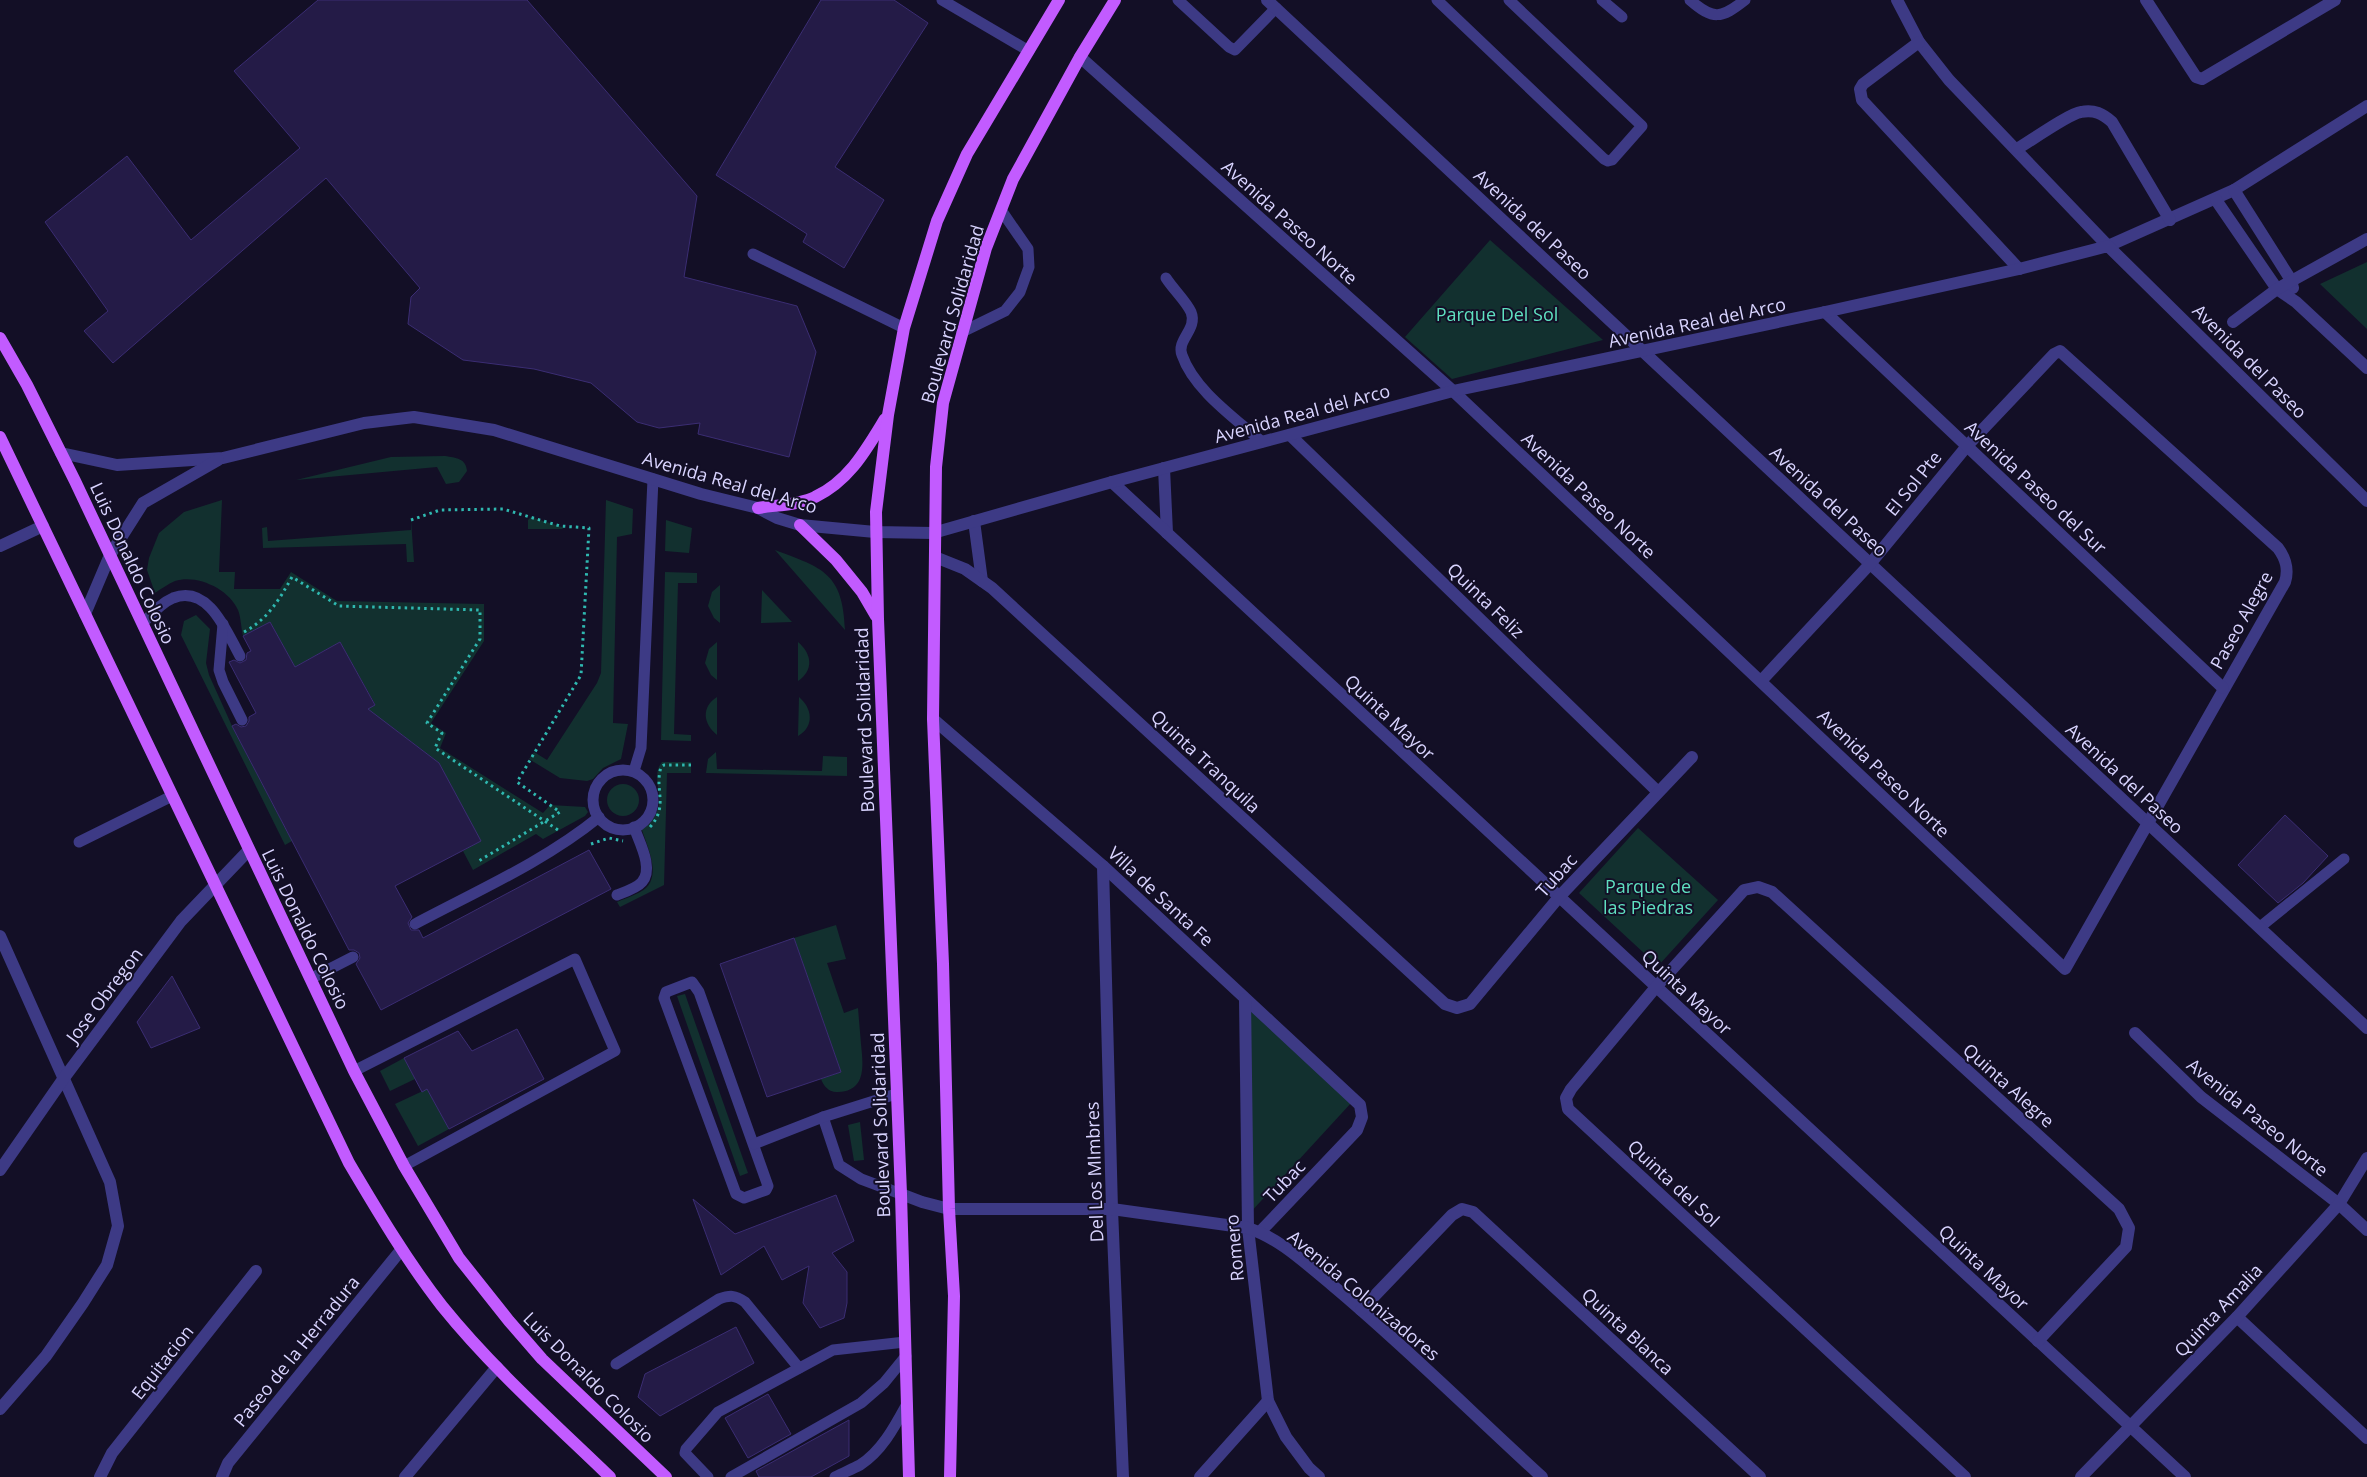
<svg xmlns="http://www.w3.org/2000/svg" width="2367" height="1477" font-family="'Open Sans',sans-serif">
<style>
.green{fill:#12302f}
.building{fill:#241b47;stroke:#3b2d73}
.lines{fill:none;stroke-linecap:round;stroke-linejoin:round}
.path{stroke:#2fb8b0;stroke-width:3;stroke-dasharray:2.5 4;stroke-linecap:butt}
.service{stroke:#3d3a85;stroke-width:11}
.minor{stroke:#3d3a85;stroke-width:12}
.tertiary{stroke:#3d3a85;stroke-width:12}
.primary{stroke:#c25bff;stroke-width:12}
.labels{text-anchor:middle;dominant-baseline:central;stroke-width:4;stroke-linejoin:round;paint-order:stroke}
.street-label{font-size:18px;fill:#d9d4ff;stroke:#130f26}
.park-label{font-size:18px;fill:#5fe0c0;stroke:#130f26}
</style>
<rect width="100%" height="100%" fill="#130f26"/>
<g class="green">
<path d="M1490 240 1603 340 1452 379 1405 337Z"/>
<path d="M2367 262V329L2320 284Z"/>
<path d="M445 456C456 458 466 458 467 471L459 482 446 484 437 467 296 480 391 457Z"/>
<path d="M222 500 219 572H235L234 589H280L291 572 337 601 484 604V641L431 723 446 733 440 748 543 813 550 805 585 807 588 812 585 816 543 839 536 834 473 870 463 851 480 841 439 763 388 724 367 736 356 715 375 704 340 642 295 667 270 622 243 636C241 628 241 617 238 610 229 589 197 574 175 581 168 584 161 589 155 593L147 570 149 558 159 533 184 512Z"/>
<path d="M606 500 633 509 632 534 617 537 613 723 628 724 621 759 603 768 593 779 587 781 560 778 529 759 534 752 547 760 597 683 601 673Z"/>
<path d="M531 517 562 527 563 529H528V520Z"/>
<path d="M411 520 414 562H407L406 544 263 548 262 528 267 527 268 541 411 530Z"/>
<path d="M666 520 692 528 689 553 665 551Z"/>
<path d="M775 550C823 568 843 573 845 630Z"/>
<path d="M665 572 697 573V583H678L674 734 691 735V741L661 740Z"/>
<path d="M720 585V623L714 618 708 606 712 592Z"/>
<path d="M762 590 792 622 761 623Z"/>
<path d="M196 615 210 629 206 663 209 675 232 726 292 841 285 845 181 635 184 621Z"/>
<path d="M717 642V680L711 675 705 663 709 649Z"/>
<path d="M798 642C812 654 814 670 798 681Z"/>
<path d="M717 697V735C703 724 701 707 717 697Z"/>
<path d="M799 697C812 708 815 726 798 736Z"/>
<path d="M716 752 717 769 822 771 823 756 847 757V776L706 773 708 759Z"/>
<path d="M662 762H691V773H667L664 885 620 907 617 902C626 898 639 894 646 888 661 874 647 846 642 830 649 823 656 817 658 808 663 793 651 775 662 762Z"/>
<circle cx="623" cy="800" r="16"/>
<path d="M1638 828 1718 900 1658 966 1579 893Z"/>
<path d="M836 925 846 959 827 963 844 1013 858 1008C859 1020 860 1032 861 1044 863 1064 867 1091 838 1092 830 1093 824 1087 821 1079L841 1072 794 938Z"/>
<path d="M685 994 748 1173 740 1176 677 996Z"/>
<path d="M1246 1002 1352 1102 1249 1214Z"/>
<path d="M404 1058 415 1079 390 1091 380 1071Z"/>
<path d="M427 1089 449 1129 418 1146 395 1104Z"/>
<path d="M860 1122 864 1160 854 1161 848 1125Z"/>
</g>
<g class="building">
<path d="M318 0H527L697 196 684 277 797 306 816 352 789 457 698 434 700 423 659 428 637 422 591 383 534 369 463 360 408 324 411 297 420 288 326 178 113 363 84 331 108 311 45 222 127 156 191 240 300 148 234 71Z"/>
<path d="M821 0H894L928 23 835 167 884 200 844 268 803 242 807 234 716 175Z"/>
<path d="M270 622 295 667 340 642 375 705 368 709 439 763 481 841 395 886 412 917 408 923 411 930H419L423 938 589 850 611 889 381 1010 356 964 360 958 359 953 354 950H349L232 726 236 724 241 727 246 726 249 721V717L256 713 229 662 234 660 240 663 246 660 247 653 251 651 243 636Z"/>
<path d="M2285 815 2328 856 2303 883 2278 903 2238 865Z"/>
<path d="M794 938 841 1072 767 1097 720 964Z"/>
<path d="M172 976 200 1028 151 1048 137 1022Z"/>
<path d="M517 1029 544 1079 449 1129 427 1089 422 1092 404 1058 458 1031 472 1051Z"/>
<path d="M836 1195 854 1241 832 1253 847 1272V1303L844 1318 820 1328 803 1303 809 1266 782 1280 764 1246 721 1275 693 1199 735 1234Z"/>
<path d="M736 1327 754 1363 660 1416 638 1397 645 1374Z"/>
<path d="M768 1394 791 1434 748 1458 725 1418Z"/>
<path d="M849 1420V1456L811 1477H759L756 1471Z"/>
</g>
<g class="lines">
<g class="path">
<path d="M411 520 440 510 503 509 560 526 589 528 581 675 517 782 560 812 477 862"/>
<path d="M244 632C268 619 279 600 292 577L339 606 480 610V639L427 723 442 733 435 748 558 830"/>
<path d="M650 827C669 806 654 790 661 767L664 765H691"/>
<path d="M591 844 609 838 623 841"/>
</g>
<g class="service">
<path d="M942 0 1029 51"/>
<path d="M1178 0 1229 47 1235 50 1276 8"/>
<path d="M1437 0 1604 159 1608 161 1612 160 1642 126 1509 0"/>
<path d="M1602 0 1622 17"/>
<path d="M1690 0C1713 20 1721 19 1745 0"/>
<path d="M753 254 904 328"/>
<path d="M1166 278C1173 289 1186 301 1191 312 1198 329 1176 340 1182 355 1194 390 1235 418 1262 442"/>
<path d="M962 332 1005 311 1020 292 1029 267 1028 249 1001 210"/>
<path d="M143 623C152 614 161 603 173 598 209 584 227 633 240 656"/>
<path d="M223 624 219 670 223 682 242 720"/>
<circle cx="623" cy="800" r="30"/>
<path d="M634 771 641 748 653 479"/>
<path d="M79 842 172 796"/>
<path d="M617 895C625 892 637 888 642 882 654 868 639 842 634 827"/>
<path d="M415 924C477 891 545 861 599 817"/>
<path d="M2260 927 2344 859"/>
<path d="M312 978 353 957"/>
<path d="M692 982 699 992 768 1186 766 1190 744 1198 736 1194 664 998 666 992Z"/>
<path d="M354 1071 575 959 615 1051 404 1166"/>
<path d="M823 1117 839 1165 861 1179 901 1194"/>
<path d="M754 1144 823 1117 896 1094"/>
<path d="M616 1364 719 1299C730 1295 735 1295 745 1302L799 1368"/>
<path d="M708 1477 685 1453 686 1449 718 1412 833 1350 905 1342"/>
<path d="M731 1477 861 1403 884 1383 906 1356"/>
<path d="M835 1477C843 1473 852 1469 860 1465 882 1451 895 1426 907 1404"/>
</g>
<g class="minor">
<path d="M1267 0 2367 1028"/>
<path d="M1897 0 1919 42 1949 80 2108 246 2234 190 2367 106"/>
<path d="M2146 0 2196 77 2202 79 2335 0"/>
<path d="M1919 42 1863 84 1860 89 1862 100 2019 269"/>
<path d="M1080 57 1453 391 2065 969 2285 582C2289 569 2286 559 2278 548L2060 351 2054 354 1967 446 1870 564 1761 681"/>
<path d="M2017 149C2029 142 2070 113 2081 112 2094 109 2103 114 2112 122L2170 220"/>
<path d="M2234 190 2291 280 2293 288"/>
<path d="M2216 200 2277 289 2296 302 2367 368"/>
<path d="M1825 312 2223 688"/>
<path d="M2233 322 2277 289 2367 239"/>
<path d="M1290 435 1657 791"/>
<path d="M1164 468 1167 533"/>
<path d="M1112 482 2185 1477"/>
<path d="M974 521 982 581"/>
<path d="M0 546 43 526"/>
<path d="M935 557 965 569 992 588 1445 1004 1457 1008 1470 1004 1559 897 1692 757"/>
<path d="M933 719 1103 866 1360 1105 1362 1117 1357 1130 1260 1232"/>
<path d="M1103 866 1112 1209 1123 1477"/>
<path d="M0 936 110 1182 118 1226 107 1265 83 1303 46 1356 0 1409"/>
<path d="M1245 999 1248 1228 1268 1401 1286 1437 1309 1468 1319 1477"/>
<path d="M2135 1033 2201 1097 2339 1204 2367 1230"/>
<path d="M0 1170 64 1078 181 921 248 851"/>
<path d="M901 1194 922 1202 949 1209H1112L1248 1228C1281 1239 1306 1264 1332 1285 1405 1346 1472 1413 1542 1477"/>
<path d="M1361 1310 1452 1215 1462 1209 1473 1212 1760 1477"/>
<path d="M2237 1317 2367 1438"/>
<path d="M100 1477 112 1453 256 1271"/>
<path d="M222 1477 228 1463 401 1250"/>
<path d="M405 1477 497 1367"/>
<path d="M1200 1477 1268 1401"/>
<path d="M1965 1477 1568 1109 1566 1098 1571 1089 1656 987 1744 890 1758 887 1772 892 2119 1209 2129 1228 2126 1247 2038 1341"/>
<path d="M2081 1477 2237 1317 2339 1204 2367 1158"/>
</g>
<g class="tertiary">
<path d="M61 453 117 465 223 458 364 423 414 417 494 430 701 494 758 508 777 518 800 525 875 532 933 533 1112 482 1453 391 1825 312 2019 269 2108 246 2367 501"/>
<path d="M85 614 110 555 143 503 218 460"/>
</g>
<g class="primary">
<path d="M0 338 27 385 75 481 354 1071 404 1166 459 1258 509 1321 542 1359 666 1477"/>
<path d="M0 437 349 1163C378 1212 407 1261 442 1306 492 1368 553 1422 610 1477"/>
<path d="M758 508C776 505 799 505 815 497 849 481 866 450 885 419"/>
<path d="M800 525 836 560 862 592 876 616"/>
<path d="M909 1477 901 1194 878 619 876 512 888 415 904 328 937 221 967 154 1059 0"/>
<path d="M950 1477 954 1296 949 1209 943 964 933 719 936 467 943 403 986 248 1013 179 1080 57 1115 0"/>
</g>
</g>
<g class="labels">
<g class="street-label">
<text transform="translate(1290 222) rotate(42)">Avenida Paseo Norte</text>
<text transform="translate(1533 224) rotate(43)">Avenida del Paseo</text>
<text transform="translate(952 314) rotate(-74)">Boulevard Solidaridad</text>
<text transform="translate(1697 322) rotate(-12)">Avenida Real del Arco</text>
<text transform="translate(2250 361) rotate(45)">Avenida del Paseo</text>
<text transform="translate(1302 413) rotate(-15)">Avenida Real del Arco</text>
<text transform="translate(730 482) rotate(16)">Avenida Real del Arco</text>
<text transform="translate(1913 483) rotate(-51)">El Sol Pte</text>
<text transform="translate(2036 487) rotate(43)">Avenida Paseo del Sur</text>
<text transform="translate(1589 495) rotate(43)">Avenida Paseo Norte</text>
<text transform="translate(1829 501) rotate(43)">Avenida del Paseo</text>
<text transform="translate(133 563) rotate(65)">Luis Donaldo Colosio</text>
<text transform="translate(1486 600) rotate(44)">Quinta Feliz</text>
<text transform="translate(2241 620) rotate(-61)">Paseo Alegre</text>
<text transform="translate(1390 717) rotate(43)">Quinta Mayor</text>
<text transform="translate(864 720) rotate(-92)">Boulevard Solidaridad</text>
<text transform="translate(1206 761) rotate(43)">Quinta Tranquila</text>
<text transform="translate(1884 773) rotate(44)">Avenida Paseo Norte</text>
<text transform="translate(2125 778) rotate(43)">Avenida del Paseo</text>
<text transform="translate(1556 875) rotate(-48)">Tubac</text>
<text transform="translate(1161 896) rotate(43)">Villa de Santa Fe</text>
<text transform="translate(306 929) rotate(64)">Luis Donaldo Colosio</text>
<text transform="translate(1687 992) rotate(43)">Quinta Mayor</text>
<text transform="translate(104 995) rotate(-53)">Jose Obregon</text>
<text transform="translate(2009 1085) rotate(42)">Quinta Alegre</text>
<text transform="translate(2258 1117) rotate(39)">Avenida Paseo Norte</text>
<text transform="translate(880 1125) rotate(-92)">Boulevard Solidaridad</text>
<text transform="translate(1094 1172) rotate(-92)">Del Los MImbres</text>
<text transform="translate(1284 1181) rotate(-46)">Tubac</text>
<text transform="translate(1674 1183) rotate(43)">Quinta del Sol</text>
<text transform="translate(1234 1248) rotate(-95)">Romero</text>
<text transform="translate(1984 1267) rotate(43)">Quinta Mayor</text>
<text transform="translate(1364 1295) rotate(40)">Avenida Colonizadores</text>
<text transform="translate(2218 1310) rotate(-47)">Quinta Amalia</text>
<text transform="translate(1628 1331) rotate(43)">Quinta Blanca</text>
<text transform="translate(296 1351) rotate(-51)">Paseo de la Herradura</text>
<text transform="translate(162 1362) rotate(-52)">Equitacion</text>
<text transform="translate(589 1377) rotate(45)">Luis Donaldo Colosio</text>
</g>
<g class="park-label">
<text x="1497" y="314">Parque Del Sol</text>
<text x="1648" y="886">Parque de<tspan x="1648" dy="21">las Piedras</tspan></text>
</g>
</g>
</svg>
